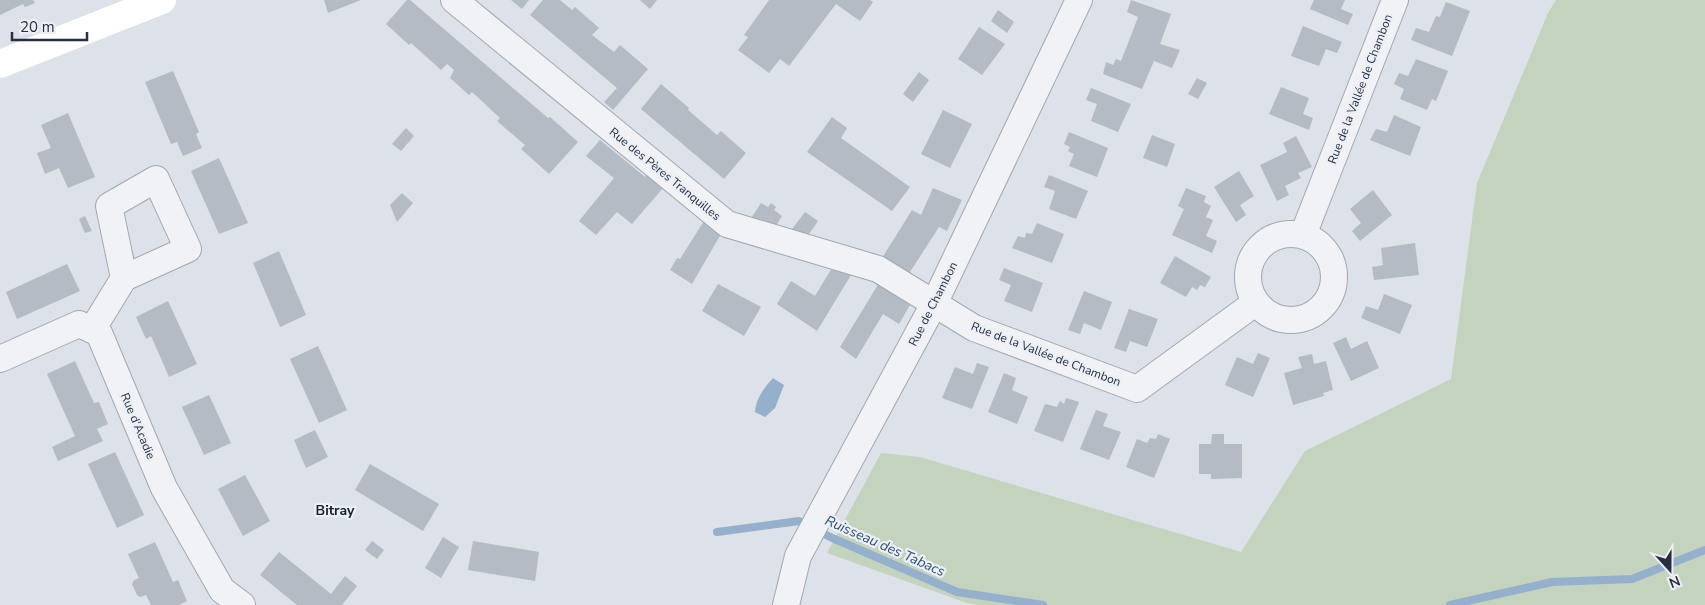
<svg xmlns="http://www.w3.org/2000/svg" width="1705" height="605" font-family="'Nunito Sans',sans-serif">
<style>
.green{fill:#c3d3bd}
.water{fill:#94b0cc}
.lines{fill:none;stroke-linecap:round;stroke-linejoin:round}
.stream{stroke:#94b0cc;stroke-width:8}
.building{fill:#b3bbc5}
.street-casing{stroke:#a2a8b2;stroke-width:28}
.street{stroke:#f0f2f6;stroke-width:26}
.secondary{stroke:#fff;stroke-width:28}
.labels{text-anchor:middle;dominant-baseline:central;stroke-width:4.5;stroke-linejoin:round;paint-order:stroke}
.street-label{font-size:12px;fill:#252f40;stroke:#ecf0f6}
.neighbourhood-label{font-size:14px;font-weight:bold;fill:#172030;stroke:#ecf0f6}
.water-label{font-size:14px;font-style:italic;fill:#2c4f77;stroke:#ecf0f6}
</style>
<rect width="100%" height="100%" fill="#dde1e8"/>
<path class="green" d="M1556 0H1705V605H979L967 603 827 553 881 453 920 457 1241 552 1305 451 1451 379 1477 183 1548 13Z"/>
<path class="water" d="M773 378 784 385 775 408 765 417 755 412C756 398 764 388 773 378Z"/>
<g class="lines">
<g class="stream">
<path d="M717 532 799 521 830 537 957 592 1043 605"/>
<path d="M1450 605 1552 582 1632 579 1705 550"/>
</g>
</g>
<g class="building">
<path d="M0 0H33L35 3 25 7 23 4 0 15Z"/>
<path d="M324 0H361L328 13Z"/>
<path d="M407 0H410L548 118 550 117 578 142 549 174 521 149 525 145 497 121 500 118 472 92 469 95 450 78 454 70 447 64 441 70 411 43 409 45 386 24Z"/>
<path d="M511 0H529L522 9Z"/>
<path d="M543 0H560L572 10 575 7 599 28 592 35 614 52 620 45 648 69 613 110 604 102 617 88 530 15Z"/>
<path d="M640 0H657L650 9Z"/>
<path d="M769 0H870L873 2 860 21 836 4 789 66 780 59 769 73 738 50 748 37 744 35Z"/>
<path d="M1131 0 1171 14 1160 44 1180 50 1172 68 1154 61 1142 89 1103 74 1106 62 1113 65 1116 59 1121 61 1132 33 1138 17 1127 12Z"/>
<path d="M1314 0H1345L1341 9 1353 14 1348 25 1310 9Z"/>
<path d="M1446 2 1470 11 1452 56 1411 40 1416 28 1429 32 1436 16 1440 17Z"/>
<path d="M998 10 1014 22 1007 33 991 21Z"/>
<path d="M1303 26 1342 42 1337 53 1326 49 1319 66 1291 56Z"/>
<path d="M979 27 1005 44 982 75 958 59Z"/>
<path d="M1416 59 1448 71 1436 101 1432 99 1427 110 1400 99 1404 89 1394 84 1399 73 1408 76Z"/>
<path d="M173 71 199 132 196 134 202 148 183 156 177 142 171 144 145 82Z"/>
<path d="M919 72 929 80 913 102 903 94Z"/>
<path d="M1197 78 1207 83 1198 99 1188 94Z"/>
<path d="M661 84 689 108 688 110 717 135 721 131 746 153 724 179 641 109Z"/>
<path d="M1281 87 1309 98 1303 114 1313 118 1309 130 1269 114Z"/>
<path d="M1091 88 1131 104 1118 132 1091 121 1097 104 1086 100Z"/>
<path d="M943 110 972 124 950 168 921 154Z"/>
<path d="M68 113 95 177 68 188 59 168 45 174 37 153 51 148 41 125Z"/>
<path d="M1394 115 1421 127 1410 156 1370 140 1376 129 1387 132Z"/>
<path d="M832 117 847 128 841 138 910 187 892 211 807 152Z"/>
<path d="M406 128 414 136 401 151 392 144Z"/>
<path d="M1069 132 1108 148 1097 177 1069 166 1074 154 1068 151 1070 147 1064 144Z"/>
<path d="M1152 135 1175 144 1167 167 1143 158Z"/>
<path d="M1296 136 1312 167 1298 173 1301 178 1285 186 1289 195 1277 201 1260 165 1287 152 1283 143Z"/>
<path d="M600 140 645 177 647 174 663 188 632 224 617 212 596 235 579 221 614 178 586 156Z"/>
<path d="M219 158 248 223 219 234 191 171Z"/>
<path d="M1239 171 1254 196 1240 205 1246 215 1236 222 1214 187Z"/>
<path d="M1049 175 1088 191 1076 219 1049 209 1055 191 1044 187Z"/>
<path d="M933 188 962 200 947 231 939 227 908 275 882 258 912 210 921 215Z"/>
<path d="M1186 188 1206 196 1204 202 1211 206 1206 217 1213 220 1206 236 1217 241 1212 253 1172 235 1184 209 1178 206Z"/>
<path d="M1373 190 1392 215 1360 241 1352 231 1361 223 1350 209Z"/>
<path d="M402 193 413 203 397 222 390 205Z"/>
<path d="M761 203 768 207 771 203 776 207 774 210 782 216 774 229 748 223Z"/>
<path d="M805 212 818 221 807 237 789 233Z"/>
<path d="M85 216 92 231 85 233 79 219Z"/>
<path d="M704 221 721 234 692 284 670 270 677 258 680 259Z"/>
<path d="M1037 223 1064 234 1052 263 1012 248 1018 236 1025 238 1026 233 1032 234Z"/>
<path d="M1415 243 1419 275 1374 280 1372 267 1383 265 1381 248Z"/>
<path d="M279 251 306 315 280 327 253 263Z"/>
<path d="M1175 256 1211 277 1205 287 1200 285 1197 290 1192 287 1186 297 1160 283Z"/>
<path d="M67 264 80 291 17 319 6 292Z"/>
<path d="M832 268 851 275 817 331 777 304 791 281 815 296Z"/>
<path d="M1004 268 1043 283 1032 312 1004 301 1011 285 999 280Z"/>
<path d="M879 283 910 305 899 324 883 314 856 359 840 347Z"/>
<path d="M718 284 761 307 744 336 702 311Z"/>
<path d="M1084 291 1112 302 1101 330 1084 323 1080 334 1068 330Z"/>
<path d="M1384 294 1412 305 1400 334 1361 318 1366 306 1378 310Z"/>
<path d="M168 301 197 364 169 377 151 336 146 339 136 317Z"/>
<path d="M1129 309 1158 319 1147 347 1130 341 1126 352 1114 348Z"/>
<path d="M1346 337 1351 349 1367 341 1379 368 1351 381 1333 343Z"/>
<path d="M318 346 347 410 319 423 290 359Z"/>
<path d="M1258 353 1270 358 1253 397 1225 385 1237 357 1253 364Z"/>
<path d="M1312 354 1314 364 1326 361 1333 390 1323 393 1324 396 1293 405 1284 373 1302 368 1298 357Z"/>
<path d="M75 361 94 403 99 402 108 424 97 429 103 441 58 461 52 447 75 436 47 374Z"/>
<path d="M977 363 989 367 972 409 942 398 955 367 973 374Z"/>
<path d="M1004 373 1016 378 1012 390 1028 397 1017 424 988 412Z"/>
<path d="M209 395 231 443 204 455 182 407Z"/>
<path d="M1066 398 1079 402 1063 442 1034 431 1045 404 1057 407 1060 401 1064 404Z"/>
<path d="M1096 410 1108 414 1103 426 1121 432 1109 460 1080 449Z"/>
<path d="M315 430 328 457 306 468 294 440Z"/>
<path d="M1158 434 1170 439 1154 478 1126 467 1137 439 1147 443 1150 438 1156 439Z"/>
<path d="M1212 434H1224V444H1242V478L1211 479V474H1199V444H1211Z"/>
<path d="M115 452 144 515 117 528 88 464Z"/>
<path d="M370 464 439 504 423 531 355 490Z"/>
<path d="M245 475 270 521 243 536 218 489Z"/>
<path d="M443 537 459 547 441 578 425 568Z"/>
<path d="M372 541 384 550 377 559 365 550Z"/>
<path d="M473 541 539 552 535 581 468 570Z"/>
<path d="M155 542 173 582 178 580 187 601 179 605H151L146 595 140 597 137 595 132 584 134 580 139 578 128 554Z"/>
<path d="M279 552 331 594 345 576 357 586 342 605H297L260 575Z"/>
</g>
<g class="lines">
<g class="street-casing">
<g id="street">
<path d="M454 0 727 224 878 269 974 328 1137 389 1255 303"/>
<circle cx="1291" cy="277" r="43"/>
<path d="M1303 235 1395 0"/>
<path d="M92 330 124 278 109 206 156 179 188 249 124 278"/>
<path d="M0 359 79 324 99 333 164 488 222 590 242 605"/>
<path d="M786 605 798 556 934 304 1079 0"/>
</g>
</g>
<use href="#street" class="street"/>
<path class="secondary" d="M0 64 162 0"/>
</g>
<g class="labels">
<g class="street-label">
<text transform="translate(1360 89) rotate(-69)">Rue de la Vallée de Chambon</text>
<text transform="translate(665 174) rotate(39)">Rue des Pères Tranquilles</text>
<text transform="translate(933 304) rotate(-63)">Rue de Chambon</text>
<text transform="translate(1046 354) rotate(21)">Rue de la Vallée de Chambon</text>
<text transform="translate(138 426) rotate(67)">Rue d'Acadie</text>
</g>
<g class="neighbourhood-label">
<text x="335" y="510">Bitray</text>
</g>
<g class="water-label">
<text transform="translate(885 546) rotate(24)">Ruisseau des Tabacs</text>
</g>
</g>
<g transform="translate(1670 570) rotate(159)" stroke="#ecf0f6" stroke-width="4" paint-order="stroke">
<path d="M0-4L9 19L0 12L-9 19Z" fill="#252f40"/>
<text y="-8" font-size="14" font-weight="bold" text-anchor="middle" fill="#252f40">N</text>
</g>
<path d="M12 32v8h75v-8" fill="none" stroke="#252f40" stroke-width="2.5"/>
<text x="20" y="32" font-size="15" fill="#252f40" stroke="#ecf0f6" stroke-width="4" paint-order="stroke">20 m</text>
</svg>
